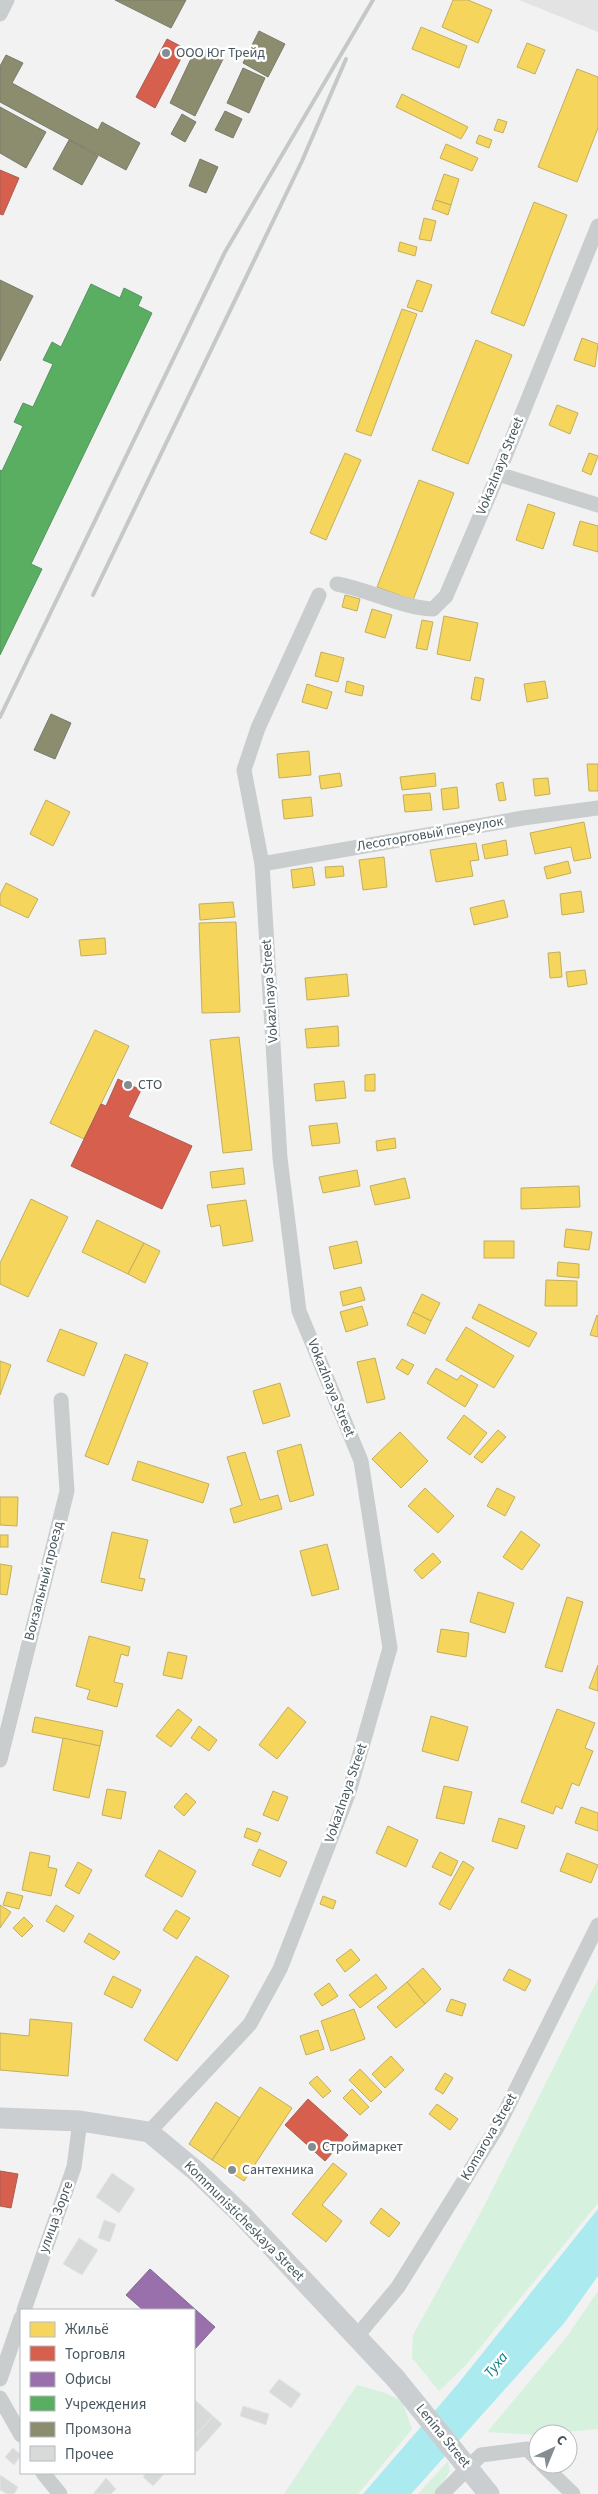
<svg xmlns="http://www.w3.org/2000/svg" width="598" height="2494" font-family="'Source Sans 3',sans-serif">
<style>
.education{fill:#e4e3e4}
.green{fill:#d6f1dd}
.water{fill:#abeaef}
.homes{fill:#f6d55c;stroke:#c2af5d}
.shops{fill:#d6604d;stroke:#ab5d52}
.offices{fill:#9970ab;stroke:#816894}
.public{fill:#5aae61;stroke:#559460}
.industry{fill:#8c8c6e;stroke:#787c6a}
.building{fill:#d8dada;stroke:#e3e4e5}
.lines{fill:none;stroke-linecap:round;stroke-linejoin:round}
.street{stroke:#c9cdce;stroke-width:15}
.secondary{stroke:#caced1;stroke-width:21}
.rail{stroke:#c5c8c8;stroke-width:4}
.secondary-bridge{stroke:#caced1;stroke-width:21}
.poi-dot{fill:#848d92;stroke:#fff;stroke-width:2}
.labels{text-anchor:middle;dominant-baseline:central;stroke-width:5;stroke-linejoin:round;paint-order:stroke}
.poi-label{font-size:14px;fill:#48575f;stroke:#fff;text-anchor:start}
.street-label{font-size:14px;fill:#48575f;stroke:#fff}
.water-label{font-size:15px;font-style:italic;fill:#0b8089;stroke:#fff}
</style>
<rect width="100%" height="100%" fill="#f2f2f2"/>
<path class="education" d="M519 0H598V32Z"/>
<g class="green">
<path d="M598 1979V2203L465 2366 439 2391 412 2358 413 2335 481 2212Z"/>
<path d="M598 2291V2429L534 2435 487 2432 566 2338Z"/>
<path d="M357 2385 385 2393 402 2401 412 2429 358 2494H284Z"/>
<path d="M448 2461 450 2471 435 2494H418Z"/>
</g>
<path class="water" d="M598 2209V2276L565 2322 411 2494H363L457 2385Z"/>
<g class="homes">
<path d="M453 0H468L492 10 478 43 442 27Z"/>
<path d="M421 27 467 46 459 68 412 49Z"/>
<path d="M527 43 545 50 535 74 517 67Z"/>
<path d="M577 69 598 77V128L577 182 538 167Z"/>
<path d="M402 94 468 127 461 139 396 107Z"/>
<path d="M498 119 507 122 503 133 494 130Z"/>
<path d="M479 135 492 140 489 148 476 143Z"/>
<path d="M446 144 478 158 472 171 440 158Z"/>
<path d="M444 174 459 179 451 205 435 200Z"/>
<path d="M435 200 451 205 448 215 432 209Z"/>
<path d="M534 202 567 215 524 326 491 313Z"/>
<path d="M424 218 436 221 431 241 419 239Z"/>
<path d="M400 242 417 247 415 256 398 251Z"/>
<path d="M417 280 432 285 422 312 407 307Z"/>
<path d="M402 309 417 314 371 436 356 431Z"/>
<path d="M582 338 598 344 595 367 574 360Z"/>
<path d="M476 340 512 355 468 464 432 450Z"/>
<path d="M557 405 578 413 570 434 549 425Z"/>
<path d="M345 453 361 460 326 540 310 533Z"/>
<path d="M589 453 598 456 591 475 582 471Z"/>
<path d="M419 480 454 493 413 600 377 587Z"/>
<path d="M528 504 555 513 543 549 516 540Z"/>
<path d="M580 521 598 526V552L573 545Z"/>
<path d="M345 595 360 599 357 611 342 607Z"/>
<path d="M372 609 392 615 385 638 365 632Z"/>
<path d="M444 616 478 623 470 661 437 654Z"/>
<path d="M422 620 433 622 427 650 416 648Z"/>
<path d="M321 652 344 658 338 682 315 676Z"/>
<path d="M475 677 484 679 480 701 471 699Z"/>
<path d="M347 681 364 686 362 696 345 692Z"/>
<path d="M545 681 548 698 527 702 524 684Z"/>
<path d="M307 684 332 692 327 709 302 702Z"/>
<path d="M309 751 311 775 279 778 277 754Z"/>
<path d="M587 764H598V791H589Z"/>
<path d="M340 773 342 786 321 789 319 776Z"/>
<path d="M435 773 436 786 402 790 400 777Z"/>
<path d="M548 778 550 794 535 796 533 779Z"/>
<path d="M503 782 506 800 499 801 496 784Z"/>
<path d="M457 787 459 808 443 810 441 789Z"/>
<path d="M430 793 432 810 405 812 403 795Z"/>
<path d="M311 797 313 816 284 819 282 800Z"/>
<path d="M46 800 70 812 53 846 30 834Z"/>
<path d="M584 822 591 858 574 861 571 847 535 854 530 833Z"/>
<path d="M506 840 508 855 485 859 482 845Z"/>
<path d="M476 843 479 860 470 861 473 876 436 882 430 850Z"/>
<path d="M384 857 387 887 363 890 359 860Z"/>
<path d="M568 861 571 873 547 879 544 867Z"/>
<path d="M343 866 344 876 326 878 325 867Z"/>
<path d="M312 867 315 885 293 888 291 870Z"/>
<path d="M6 883 38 899 28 918 0 905V895Z"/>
<path d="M581 891 584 912 562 915 560 894Z"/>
<path d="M504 900 508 917 474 925 470 908Z"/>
<path d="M233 902 235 917 200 920 199 904Z"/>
<path d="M236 922 240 1012 202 1013 199 923Z"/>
<path d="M105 938 106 954 81 956 79 940Z"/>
<path d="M560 952 562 977 550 978 548 953Z"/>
<path d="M585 970 587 984 568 987 566 972Z"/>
<path d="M347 974 349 996 307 1000 305 978Z"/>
<path d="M338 1026 339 1046 307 1048 305 1029Z"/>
<path d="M95 1030 129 1046 84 1139 50 1123Z"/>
<path d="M239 1037 252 1150 223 1153 210 1040Z"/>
<path d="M375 1074V1091H365V1075Z"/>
<path d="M344 1081 346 1098 316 1101 314 1084Z"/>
<path d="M337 1123 340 1143 312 1146 309 1126Z"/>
<path d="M395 1138 396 1148 377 1151 376 1141Z"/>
<path d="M243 1168 245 1184 212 1188 210 1172Z"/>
<path d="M357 1170 360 1186 323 1193 319 1177Z"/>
<path d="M405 1178 410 1198 375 1205 370 1186Z"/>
<path d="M579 1186 580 1207 521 1209V1188Z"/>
<path d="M31 1199 68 1217 28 1297 0 1284V1263Z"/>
<path d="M246 1200 253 1241 223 1246 220 1225 211 1227 207 1205Z"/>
<path d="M97 1220 144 1243 128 1274 82 1252Z"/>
<path d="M566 1229 592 1232 589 1250 564 1247Z"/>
<path d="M357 1241 362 1263 334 1269 329 1247Z"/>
<rect x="484" y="1241" width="30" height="17"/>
<path d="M144 1243 160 1251 145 1283 128 1274Z"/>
<path d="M558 1262 579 1264V1278L557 1276Z"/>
<path d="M546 1280 577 1281V1306H545Z"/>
<path d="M361 1287 365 1300 343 1306 340 1292Z"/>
<path d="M422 1294 440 1303 431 1321 413 1312Z"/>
<path d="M479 1304 537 1333 529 1347 472 1318Z"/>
<path d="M362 1306 368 1325 346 1332 340 1312Z"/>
<path d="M413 1312 431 1321 425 1334 407 1325Z"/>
<path d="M597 1315 598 1316V1337L590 1335Z"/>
<path d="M466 1327 514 1356 494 1388 446 1360Z"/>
<path d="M60 1329 97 1343 84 1376 47 1361Z"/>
<path d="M125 1354 148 1363 108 1465 85 1456Z"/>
<path d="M375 1358 385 1399 367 1403 357 1362Z"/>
<path d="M402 1359 414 1365 408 1375 396 1368Z"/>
<path d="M0 1361 11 1365 0 1395Z"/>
<path d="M436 1368 457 1380 461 1375 478 1385 465 1407 427 1383Z"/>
<path d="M280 1383 290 1416 263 1424 253 1391Z"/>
<path d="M464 1415 487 1433 470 1455 447 1438Z"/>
<path d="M498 1430 506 1437 482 1463 474 1457Z"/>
<path d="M400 1432 428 1461 401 1488 372 1459Z"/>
<path d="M301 1444 314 1495 290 1502 277 1451Z"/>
<path d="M245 1452 260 1500 278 1495 282 1509 234 1523 230 1509 242 1505 227 1457Z"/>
<path d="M138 1461 209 1484 203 1503 132 1480Z"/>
<path d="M425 1488 454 1516 438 1533 408 1506Z"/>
<path d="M497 1488 515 1497 505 1516 487 1506Z"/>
<path d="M0 1497H18L17 1526 0 1525Z"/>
<path d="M521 1531 540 1545 522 1570 503 1557Z"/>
<path d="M112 1532 148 1540 139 1578 145 1579 142 1591 101 1582Z"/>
<rect x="0" y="1535" width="8" height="12"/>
<path d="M327 1544 339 1589 312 1596 300 1551Z"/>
<path d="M433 1553 441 1562 422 1579 414 1570Z"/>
<path d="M0 1564 12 1566 7 1595 0 1594Z"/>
<path d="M478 1592 514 1603 505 1633 470 1622Z"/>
<path d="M567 1597 583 1602 562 1672 545 1667Z"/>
<path d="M441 1629 469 1633 466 1657 437 1652Z"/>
<path d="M89 1636 130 1647 128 1656 121 1654 114 1682 123 1684 117 1707 87 1699 90 1690 76 1686Z"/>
<path d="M168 1652 187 1656 182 1679 163 1675Z"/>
<path d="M598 1665V1691L589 1688Z"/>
<path d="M288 1707 306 1722 277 1759 259 1745Z"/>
<path d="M178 1709 192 1720 171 1747 156 1736Z"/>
<path d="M557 1709 595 1723 585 1748 593 1751 579 1786 572 1783 562 1809 556 1806 553 1814 521 1802Z"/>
<path d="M431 1716 468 1727 458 1761 422 1751Z"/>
<path d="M35 1717 103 1731 100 1746 32 1732Z"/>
<path d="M199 1726 217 1740 209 1751 191 1738Z"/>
<path d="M63 1738 100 1746 89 1798 53 1790Z"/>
<path d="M444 1786 472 1792 464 1824 436 1818Z"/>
<path d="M107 1789 126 1792 121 1819 102 1815Z"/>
<path d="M273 1791 288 1797 278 1821 263 1815Z"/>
<path d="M186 1793 196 1802 184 1816 174 1807Z"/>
<path d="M581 1807 598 1813V1831L575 1823Z"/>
<path d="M499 1818 525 1826 517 1849 492 1841Z"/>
<path d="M388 1826 418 1840 406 1867 376 1853Z"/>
<path d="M247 1828 261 1833 257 1842 244 1837Z"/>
<path d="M259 1849 287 1862 280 1877 252 1865Z"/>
<path d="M159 1850 196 1871 182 1897 145 1876Z"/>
<path d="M30 1852 50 1856 48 1867 57 1869 51 1896 22 1890Z"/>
<path d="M440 1852 458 1861 451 1876 432 1867Z"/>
<path d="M567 1853 598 1865 591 1883 560 1871Z"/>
<path d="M463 1861 474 1868 450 1910 439 1904Z"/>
<path d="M78 1862 92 1870 79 1894 65 1886Z"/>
<path d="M7 1892 23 1896 19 1909 3 1905Z"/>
<path d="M323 1896 336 1901 333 1909 320 1904Z"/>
<path d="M0 1905 11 1912 0 1928Z"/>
<path d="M56 1905 74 1916 64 1932 46 1921Z"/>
<path d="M176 1910 190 1918 177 1939 163 1930Z"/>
<path d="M24 1917 33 1926 22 1937 13 1928Z"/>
<path d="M89 1933 120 1952 114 1960 84 1942Z"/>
<path d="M351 1949 360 1960 345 1972 336 1960Z"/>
<path d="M196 1956 229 1976 177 2061 144 2040Z"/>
<path d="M423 1968 441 1989 425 2004 407 1982Z"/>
<path d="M509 1969 531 1980 525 1991 503 1980Z"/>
<path d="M376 1974 387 1988 360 2008 349 1995Z"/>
<path d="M113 1976 141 1990 132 2008 104 1994Z"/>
<path d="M407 1982 425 2004 396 2028 377 2007Z"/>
<path d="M329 1983 338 1996 322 2006 314 1994Z"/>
<path d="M451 1999 466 2004 462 2016 446 2011Z"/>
<path d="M354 2009 365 2039 331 2051 321 2021Z"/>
<path d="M30 2019 72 2023 68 2076 0 2070V2033L29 2036Z"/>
<path d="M318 2030 324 2049 306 2055 300 2036Z"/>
<path d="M391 2056 404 2070 385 2088 372 2074Z"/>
<path d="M360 2069 382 2092 371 2102 349 2080Z"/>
<path d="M445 2073 453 2078 443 2094 435 2089Z"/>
<path d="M317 2076 331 2091 323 2098 309 2083Z"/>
<path d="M260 2087 292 2108 244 2181 212 2160Z"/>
<path d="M352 2089 369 2107 360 2115 343 2098Z"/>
<path d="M216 2102 240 2118 212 2160 189 2144Z"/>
<path d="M437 2104 458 2119 450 2130 429 2114Z"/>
<path d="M333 2163 347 2174 322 2205 342 2221 326 2242 292 2214Z"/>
<path d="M381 2208 400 2223 389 2237 370 2223Z"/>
</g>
<g class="shops">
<path d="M167 39 186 49 155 108 136 97Z"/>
<path d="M0 170 19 178 3 215 0 214Z"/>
<path d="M118 1079 141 1090 128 1117 192 1146 162 1209 71 1166 101 1104 106 1106Z"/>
<path d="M308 2099 348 2135 325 2161 285 2125Z"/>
<path d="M0 2171 18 2174 11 2208 0 2206Z"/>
</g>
<path class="offices" d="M150 2269 215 2327 194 2350V2310H143L126 2295Z"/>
<path class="public" d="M91 284 120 298 124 288 142 297 138 306 152 313 31 564 42 569 0 655V470L2 471 23 426 14 422 23 403 33 407 53 364 43 360 52 342 61 347Z"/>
<g class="industry">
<path d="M115 0H186L171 28Z"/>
<path d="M259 31 285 44 268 77 243 63Z"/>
<path d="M197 46 223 59 195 116 170 103Z"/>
<path d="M6 55 23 63 12 83 98 130 102 122 140 143 126 170 0 102V66Z"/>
<path d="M243 68 265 78 249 113 227 103Z"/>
<path d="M0 107 46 132 26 168 0 153Z"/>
<path d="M225 111 242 119 233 138 215 130Z"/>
<path d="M182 114 196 122 185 142 171 134Z"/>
<path d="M69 140 98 156 82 185 53 169Z"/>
<path d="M200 159 218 167 206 193 189 186Z"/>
<path d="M0 280 33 296 0 361Z"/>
<path d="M51 714 71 723 55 759 34 750Z"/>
</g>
<g class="building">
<path d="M112 2173 135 2189 119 2213 96 2197Z"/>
<path d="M104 2220 116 2224 110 2242 98 2238Z"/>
<path d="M79 2238 98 2250 82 2275 63 2264Z"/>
<path d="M279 2379 301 2394 291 2408 269 2392Z"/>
<path d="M194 2399 213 2416 194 2437Z"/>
<path d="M243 2406 269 2414 266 2425 240 2416Z"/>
<path d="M213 2416 222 2424 197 2452 194 2449V2437Z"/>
<path d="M13 2448 21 2455 14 2465 5 2457Z"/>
<path d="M146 2473H165L153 2486 143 2477Z"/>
<path d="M0 2475 18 2487 14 2494H7L0 2490Z"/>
<path d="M106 2478 116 2489 111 2494H93Z"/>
</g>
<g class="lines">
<g class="street">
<path d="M0 14 7 0"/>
<path d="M498 474 598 505"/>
<path d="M337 584C370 590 399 607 433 609L446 596 491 491 598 226"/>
<path d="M262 864 523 818 598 808"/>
<path d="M0 1760 67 1491 61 1400"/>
<path d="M149 2132 250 2024 280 1969 349 1792 390 1648 361 1461 299 1311 280 1158 262 864 244 770 258 728 319 595"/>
<path d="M24 2310 74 2167 80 2121"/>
<path d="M357 2336 398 2287 498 2126 598 1925"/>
<path d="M0 2379 21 2318"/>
<path d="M0 2398 21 2435"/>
<path d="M542 2464 573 2494"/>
<path d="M43 2473 60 2494"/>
<path d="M442 2494 481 2455 527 2449 538 2460"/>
</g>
<path class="secondary" d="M0 2118 80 2121 149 2132 196 2171 242 2215 396 2379"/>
<g class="rail">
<path d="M93 595 302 161 346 59"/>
<path d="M0 717 225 252 373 0"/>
</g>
<path class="secondary-bridge" d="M396 2379 489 2494"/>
</g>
<g class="poi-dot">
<circle cx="166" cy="53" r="5"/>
<circle cx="128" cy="1085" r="5"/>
<circle cx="312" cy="2147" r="5"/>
<circle cx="232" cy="2170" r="5"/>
</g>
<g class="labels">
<g class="poi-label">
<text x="176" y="53">ООО Юг Трейд</text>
<text x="138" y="1085">СТО</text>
<text x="322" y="2147">Строймаркет</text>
<text x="242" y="2170">Сантехника</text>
</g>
<g class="street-label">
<text transform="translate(500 466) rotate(-68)">Vokazlnaya Street</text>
<text transform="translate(430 834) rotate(-10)">Лесоторговый переулок</text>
<text transform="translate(270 991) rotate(-94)">Vokazlnaya Street</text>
<text transform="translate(331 1388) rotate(68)">Vokazlnaya Street</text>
<text transform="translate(44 1581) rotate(-76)">Вокзальный проезд</text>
<text transform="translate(346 1793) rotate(-71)">Vokazlnaya Street</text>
<text transform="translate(489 2137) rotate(-60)">Komarova Street</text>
<text transform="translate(56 2217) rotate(-70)">улица Зорге</text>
<text transform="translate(244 2221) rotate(45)">Kommunisticheskaya Street</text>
<text transform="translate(443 2436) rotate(51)">Lenina Street</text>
</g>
<g class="water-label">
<text transform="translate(496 2365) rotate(-51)">Туха</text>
</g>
</g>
<rect x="20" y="2309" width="175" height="165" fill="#ffffff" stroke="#b6bcbf"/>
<rect x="30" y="2322" width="25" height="15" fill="#f6d55c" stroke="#b6bcbf"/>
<text x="65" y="2334" font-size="15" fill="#48575f">Жильё</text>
<rect x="30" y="2346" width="25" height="15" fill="#d6604d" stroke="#b6bcbf"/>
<text x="65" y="2359" font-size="15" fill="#48575f">Торговля</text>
<rect x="30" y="2372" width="25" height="15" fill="#9970ab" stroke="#b6bcbf"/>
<text x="65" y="2384" font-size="15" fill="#48575f">Офисы</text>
<rect x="30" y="2396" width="25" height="15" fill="#5aae61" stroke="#b6bcbf"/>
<text x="65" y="2409" font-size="15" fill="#48575f">Учреждения</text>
<rect x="30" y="2422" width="25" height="15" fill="#8c8c6e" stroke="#b6bcbf"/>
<text x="65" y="2434" font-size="15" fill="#48575f">Промзона</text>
<rect x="30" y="2446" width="25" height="15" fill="#d8dada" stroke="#b6bcbf"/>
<text x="65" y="2459" font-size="15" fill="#48575f">Прочее</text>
<g transform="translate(553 2449) rotate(44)"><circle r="24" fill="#ffffff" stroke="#b6bcbf"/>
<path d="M0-4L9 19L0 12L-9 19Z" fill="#848d92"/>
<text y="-8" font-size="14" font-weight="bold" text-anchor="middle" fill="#48575f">С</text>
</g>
</svg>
